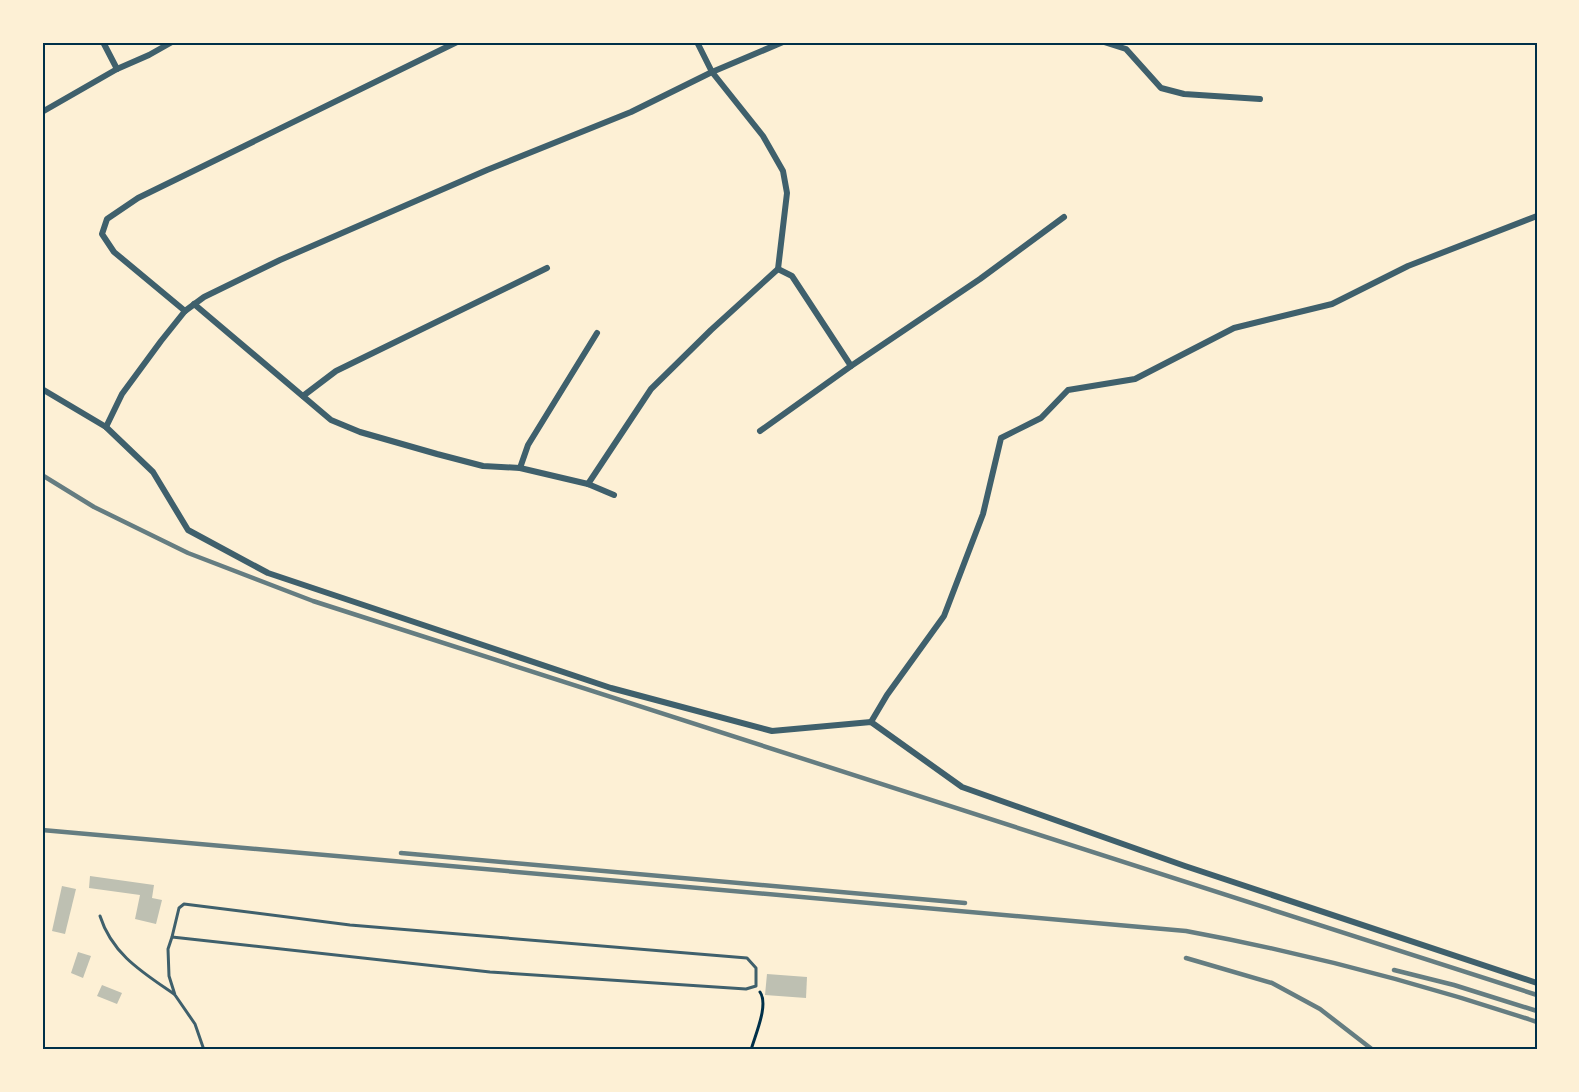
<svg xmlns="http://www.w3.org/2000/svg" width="1579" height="1092" font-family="Ubuntu,sans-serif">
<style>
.building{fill:#bec0b2}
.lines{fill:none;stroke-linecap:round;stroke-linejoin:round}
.path{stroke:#003049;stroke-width:3}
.service{stroke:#3f606c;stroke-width:3}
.minor{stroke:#3f606c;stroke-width:6}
.rail{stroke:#657d81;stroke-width:4.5}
.neatline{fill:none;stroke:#003049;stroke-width:2}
</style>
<rect width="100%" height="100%" fill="#fdf0d5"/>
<g class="building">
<path d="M90 876 154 885 152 898 162 900 156 924 135 919 140 895 89 888Z"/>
<path d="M62 886 76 889 65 934 52 931Z"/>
<path d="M78 952 91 956 83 978 71 973Z"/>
<path d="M767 974 807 977 806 998 765 995Z"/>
<path d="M102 985 122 993 117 1004 97 996Z"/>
</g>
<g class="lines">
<path class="path" d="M751 1050C755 1035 769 1005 760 992"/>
<g class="service">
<path d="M100 916C112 954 142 972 174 994"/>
<path d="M172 937 490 972 746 989 756 986V968L747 958 350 925 184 904 179 908 172 937 168 949 169 976 175 995 195 1024 204 1050"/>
</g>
<g class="minor">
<path d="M103 42 117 69"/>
<path d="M1104 42 1126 49 1161 88 1184 94 1260 99"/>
<path d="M42 112 117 69 149 55 172 42"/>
<path d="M778 269 792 276 851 366"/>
<path d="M194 304 331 420 360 432 437 454 483 466 520 468 588 484 614 495"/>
<path d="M185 311 114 252 102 234 107 219 138 198 457 42"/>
<path d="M42 389 106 427 153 472 188 530 268 573 611 688 772 731 871 722 962 787 1185 866 1537 983"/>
<path d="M303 396 336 371 547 268"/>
<path d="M106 427 122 394 161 341 185 311 204 297 280 260 487 170 631 112 712 72 783 42"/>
<path d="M760 431 851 366 980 279 1064 217"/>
<path d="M520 468 528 445 597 333"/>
<path d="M588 484 651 389 711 330 778 269 787 193 783 171 763 136 712 72 697 42"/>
<path d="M871 722 887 695 944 616 983 514 1001 438 1041 418 1068 390 1135 379 1234 328 1332 304 1408 266 1537 216"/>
</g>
<g class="rail">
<path d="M42 475 94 507 188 553 313 601 1537 995"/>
<path d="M42 830 1186 931C1305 953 1423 984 1537 1022"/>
<path d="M401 853 965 903"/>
<path d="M1186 958 1272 983 1320 1009 1373 1050"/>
<path d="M1394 970 1454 985 1537 1011"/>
</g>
</g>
<rect width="1579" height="1092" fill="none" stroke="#fdf0d5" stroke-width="87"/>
<rect x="44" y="44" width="1492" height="1004" class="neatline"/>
</svg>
